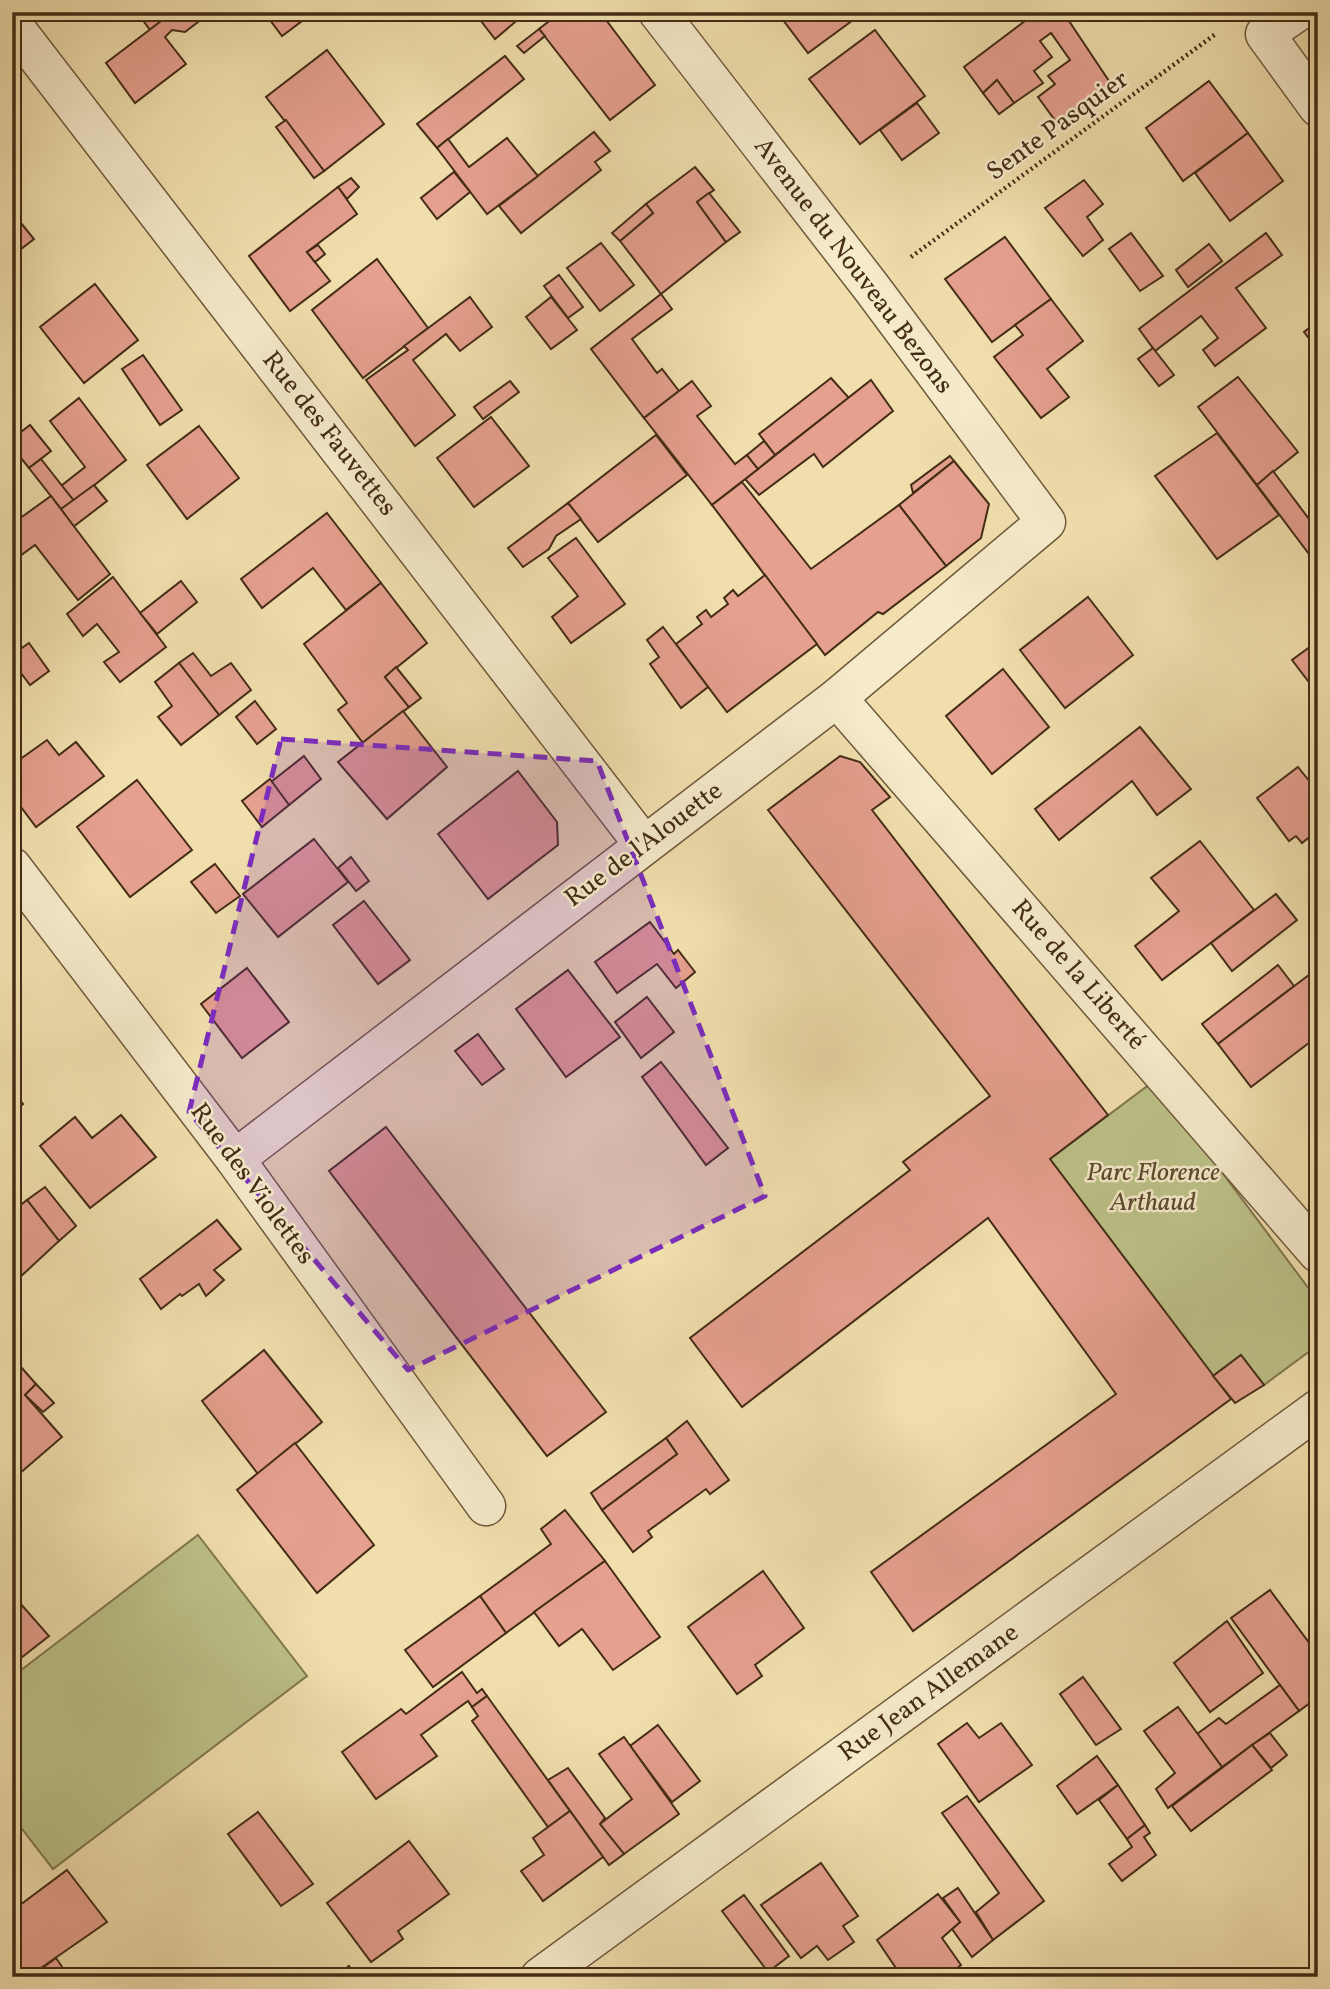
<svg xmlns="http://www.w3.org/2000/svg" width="1330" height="1989" font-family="Vollkorn,serif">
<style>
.green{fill:#bcc188;stroke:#80764f;stroke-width:2}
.building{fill:#e5a08e;stroke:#442c16;stroke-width:2}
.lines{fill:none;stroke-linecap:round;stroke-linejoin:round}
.street-casing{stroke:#6f593c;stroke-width:41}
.path{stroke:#442c16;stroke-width:4.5;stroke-dasharray:2 3.5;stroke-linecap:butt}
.street{stroke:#f5eaca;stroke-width:38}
.marked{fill:#7b2cbf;fill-opacity:0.2;stroke:#7b2cbf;stroke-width:5;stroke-dasharray:14 9;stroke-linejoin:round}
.labels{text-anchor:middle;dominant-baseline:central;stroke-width:5;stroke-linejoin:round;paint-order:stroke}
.street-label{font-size:26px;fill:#442c16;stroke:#f5eaca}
.park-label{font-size:26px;font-style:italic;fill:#5c4a2d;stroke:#f5eaca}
</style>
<rect width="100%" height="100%" fill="#f0dfad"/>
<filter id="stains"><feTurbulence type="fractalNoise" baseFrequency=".00286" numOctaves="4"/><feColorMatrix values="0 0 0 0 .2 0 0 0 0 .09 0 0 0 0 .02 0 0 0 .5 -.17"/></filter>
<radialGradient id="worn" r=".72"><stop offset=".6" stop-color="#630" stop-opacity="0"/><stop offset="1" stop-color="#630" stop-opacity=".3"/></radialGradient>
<g class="green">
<path d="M1154 1081 1318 1301V1345L1264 1385 1241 1355 1213 1376 1050 1159Z"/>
<path d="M198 1535 307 1676 53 1869 12 1816V1677Z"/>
</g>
<g class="building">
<path d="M137 12H173L150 30Z"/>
<path d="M173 12H191L198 22 185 32 172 30 165 37 186 64 135 103 106 63Z"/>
<path d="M264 12H314L282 36Z"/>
<path d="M474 12H527L495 39Z"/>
<path d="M561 12H600L655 85 610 120 539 29Z"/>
<path d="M777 12H864L808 53Z"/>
<path d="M1037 12H1063L1113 87 1085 108 1080 105 1057 123 1038 97 1055 84 1048 76 1070 60 1051 33 1040 41 1052 57 1034 71 1043 83 1014 103 997 80 983 93 964 67Z"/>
<path d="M539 29 545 36 524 53 517 46Z"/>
<path d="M875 30 925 96 860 144 809 79Z"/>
<path d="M327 50 384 124 324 171 266 97Z"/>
<path d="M505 56 524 79 437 148 417 124Z"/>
<path d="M997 80 1014 103 999 114 983 93Z"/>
<path d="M1209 81 1248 133 1183 181 1146 128Z"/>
<path d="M917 103 939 133 902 160 880 130Z"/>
<path d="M286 120 324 171 314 178 276 127Z"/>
<path d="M594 132 610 151 595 162 601 170 521 233 499 206Z"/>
<path d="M1248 133 1283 181 1230 221 1195 173Z"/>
<path d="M507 138 538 176 487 214 437 148 448 139 469 167Z"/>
<path d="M695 167 714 190 697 202 726 242 661 294 620 241 653 213 646 204Z"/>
<path d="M454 172 470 192 437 219 421 198Z"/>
<path d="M351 178 359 187 347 199 338 187Z"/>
<path d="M1084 180 1103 204 1087 217 1103 240 1083 256 1045 208Z"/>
<path d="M338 187 357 214 307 252 330 281 290 311 249 256Z"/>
<path d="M709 193 740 232 726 242 697 202Z"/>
<path d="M646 204 653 213 620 241 612 233Z"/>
<path d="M12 212 34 239 12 256Z"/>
<path d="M1131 233 1163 276 1140 291 1109 249Z"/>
<path d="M1266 233 1282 255 1236 288 1266 328 1215 366 1203 350 1218 338 1201 316 1155 351 1139 329Z"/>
<path d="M1005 237 1051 299 992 342 945 279Z"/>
<path d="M601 243 634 285 600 311 567 268Z"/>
<path d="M1209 244 1222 261 1188 287 1176 270Z"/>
<path d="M318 245 325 254 315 262 307 252Z"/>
<path d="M377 259 428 328 363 378 312 310Z"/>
<path d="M559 275 583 307 568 318 544 286Z"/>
<path d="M95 284 138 340 84 383 40 327Z"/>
<path d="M661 294 672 309 632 339 657 373 662 369 679 391 644 418 591 349Z"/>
<path d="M470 297 492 327 460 351 446 334 413 360 455 415 415 446 366 380 408 350 404 346Z"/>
<path d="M551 297 577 330 551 349 526 317Z"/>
<path d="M1051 299 1083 341 1047 369 1069 397 1041 418 994 357 1023 335 1015 325Z"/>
<path d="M1318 321V350L1304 332Z"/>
<path d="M1153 348 1174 375 1159 386 1138 359Z"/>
<path d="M143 355 182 410 160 425 122 369Z"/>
<path d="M1238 377 1298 452 1257 485 1198 407Z"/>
<path d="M831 378 849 398 775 455 759 434Z"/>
<path d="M871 380 893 411 823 467 814 454 759 495 745 479Z"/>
<path d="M510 381 519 392 483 419 474 407Z"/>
<path d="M692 381 711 406 697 416 735 464 747 455 758 469 712 505 644 418Z"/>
<path d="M79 398 126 460 74 501 61 486 85 467 50 421Z"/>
<path d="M491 417 529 466 474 507 437 458Z"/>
<path d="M30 425 51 451 29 468 12 447V439Z"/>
<path d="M199 426 239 478 187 519 147 465Z"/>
<path d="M1217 433 1279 515 1217 559 1155 476Z"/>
<path d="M656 435 687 475 598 542 568 503Z"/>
<path d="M764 441 775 455 758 469 747 455Z"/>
<path d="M950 456 954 461 913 493 911 485Z"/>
<path d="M41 459 74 501 61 509 29 468Z"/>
<path d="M954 461 989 504 981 538 946 566 899 505Z"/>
<path d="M1273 471 1318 531V547L1309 554 1257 485Z"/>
<path d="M742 482 811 569 899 505 946 566 883 614 878 612 825 655 712 505Z"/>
<path d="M94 485 107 501 73 527 61 509Z"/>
<path d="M51 496 110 574 78 600 35 545 12 562V524Z"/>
<path d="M568 503 581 519 556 536 549 549 523 567 508 548Z"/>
<path d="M327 513 381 583 346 610 313 568 262 608 241 579Z"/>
<path d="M576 538 625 604 571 643 552 617 578 596 548 558Z"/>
<path d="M1318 547V566L1309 554Z"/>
<path d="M765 575 817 644 727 712 676 644 702 624 697 617 706 610 711 617 728 604 724 598 733 590 738 596Z"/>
<path d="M113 577 166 647 120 682 104 662 119 652 97 624 83 636 67 614Z"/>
<path d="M181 581 197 602 157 634 140 613Z"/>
<path d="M381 583 427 643 385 677 409 707 363 743 338 710 347 703 304 644Z"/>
<path d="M1088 597 1133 655 1065 708 1020 650Z"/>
<path d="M663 627 708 687 681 708 650 664 659 657 647 640Z"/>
<path d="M1318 641V694L1292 660Z"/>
<path d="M29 643 49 671 30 685 12 661V655Z"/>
<path d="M193 653 211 676 231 663 251 690 219 715 179 663Z"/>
<path d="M179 663 219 715 181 745 158 717 172 706 155 682Z"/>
<path d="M396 667 421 698 409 707 385 677Z"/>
<path d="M1003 669 1049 727 992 774 946 716Z"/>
<path d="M255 701 276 729 257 744 236 717Z"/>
<path d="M403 711 447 767 387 819 338 762Z"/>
<path d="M1140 727 1191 789 1157 815 1132 781 1059 840 1035 809Z"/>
<path d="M47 740 59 755 76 742 104 776 36 827 12 795V765Z"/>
<path d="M304 756 321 779 289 805 271 782Z"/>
<path d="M840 756 860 762 890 797 872 810 1108 1115 1050 1159 1231 1399 913 1631 871 1572 1116 1394 988 1218 742 1407 690 1338 910 1170 903 1162 990 1096 768 810Z"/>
<path d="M1298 767 1318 792V830L1302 843 1296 836 1289 841 1257 798Z"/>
<path d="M518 771 557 822 558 845 488 899 438 834Z"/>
<path d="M270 779 289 805 262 827 242 801Z"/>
<path d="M137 780 192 850 130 897 77 827Z"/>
<path d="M314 839 348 882 278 937 243 894Z"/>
<path d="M1200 841 1254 910 1162 980 1135 946 1179 911 1151 878Z"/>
<path d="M351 857 369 881 356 891 338 868Z"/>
<path d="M215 864 240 896 216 913 191 882Z"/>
<path d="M1276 894 1297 920 1232 971 1211 943Z"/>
<path d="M364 901 410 960 378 984 333 925Z"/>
<path d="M650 922 674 954 678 950 695 972 676 988 657 964 617 993 595 962Z"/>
<path d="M1278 965 1294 986 1218 1044 1202 1024Z"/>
<path d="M247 968 289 1022 242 1058 201 1004Z"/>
<path d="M1318 968V1036L1251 1087 1218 1044Z"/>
<path d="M568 970 620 1037 566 1077 516 1009Z"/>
<path d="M647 997 674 1032 641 1058 615 1022Z"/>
<path d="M478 1034 504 1069 482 1085 455 1051Z"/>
<path d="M661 1062 728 1148 706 1165 642 1077Z"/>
<path d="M12 1090 23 1104 12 1112Z"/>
<path d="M121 1115 156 1157 90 1208 40 1146 75 1117 92 1138Z"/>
<path d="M386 1127 606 1412 547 1456 329 1171Z"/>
<path d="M45 1187 76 1226 59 1241 27 1200Z"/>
<path d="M27 1200 59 1241 18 1279 12 1273V1212Z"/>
<path d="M217 1220 241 1249 214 1270 224 1280 206 1296 199 1284 182 1296 180 1294 161 1309 140 1279Z"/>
<path d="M12 1304 21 1313 12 1322Z"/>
<path d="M264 1350 322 1422 258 1474 202 1401Z"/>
<path d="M1241 1355 1264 1385 1235 1403 1213 1376Z"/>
<path d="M13 1358 36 1384 25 1395 62 1437 12 1480Z"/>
<path d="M36 1384 54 1403 43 1412 25 1395Z"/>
<path d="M687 1421 729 1480 710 1494 706 1489 648 1531 652 1537 633 1552 602 1510 677 1454 666 1438Z"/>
<path d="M666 1438 677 1454 602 1510 591 1493Z"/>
<path d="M295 1443 374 1545 317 1593 237 1490Z"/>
<path d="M565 1510 605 1561 506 1633 480 1596 551 1544 541 1529Z"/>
<path d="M605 1561 660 1637 613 1670 582 1629 559 1646 534 1612Z"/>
<path d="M763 1571 804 1628 755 1665 762 1676 737 1694 688 1627Z"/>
<path d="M1270 1590 1316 1652 1318 1650V1697L1299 1711 1231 1618Z"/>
<path d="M12 1594 49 1636 12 1665Z"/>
<path d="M480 1596 506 1633 433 1687 405 1650Z"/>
<path d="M1227 1621 1263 1673 1210 1712 1174 1663Z"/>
<path d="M462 1672 477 1693 482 1689 487 1696 472 1707 468 1701 421 1735 437 1756 376 1799 342 1752 401 1709 406 1714Z"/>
<path d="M1083 1677 1121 1729 1096 1745 1060 1694Z"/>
<path d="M1280 1685 1299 1711 1222 1767 1197 1734 1219 1718 1226 1724Z"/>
<path d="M487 1696 570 1811 548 1827 472 1721 478 1716 472 1707Z"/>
<path d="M1178 1707 1222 1767 1168 1808 1156 1789 1175 1773 1144 1731Z"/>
<path d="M967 1723 979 1738 1001 1723 1032 1765 979 1802 938 1744Z"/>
<path d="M658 1725 700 1781 672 1802 630 1746Z"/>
<path d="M1270 1733 1287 1755 1271 1768 1252 1745Z"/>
<path d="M624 1737 679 1814 624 1854 600 1824 632 1799 599 1754Z"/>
<path d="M1252 1745 1272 1770 1191 1831 1172 1806Z"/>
<path d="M1097 1756 1118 1785 1077 1814 1057 1786Z"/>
<path d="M568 1768 605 1818 600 1824 624 1854 609 1865 548 1780Z"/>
<path d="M1118 1785 1145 1825 1127 1839 1099 1800Z"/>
<path d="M967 1796 1044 1901 993 1940 976 1912 999 1893 942 1813Z"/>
<path d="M570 1811 603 1857 543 1901 521 1871 544 1855 533 1838Z"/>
<path d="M258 1812 313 1884 281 1906 228 1834Z"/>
<path d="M1145 1825 1150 1833 1144 1837 1156 1855 1122 1881 1109 1864 1132 1847 1127 1839Z"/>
<path d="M409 1841 449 1894 398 1931 403 1939 371 1962 327 1903Z"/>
<path d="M821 1863 858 1916 843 1926 854 1942 828 1960 817 1946 801 1958 761 1905Z"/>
<path d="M67 1870 107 1922 28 1977 12 1956V1911Z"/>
<path d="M958 1888 993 1940 972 1957 952 1929 960 1922 943 1898Z"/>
<path d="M938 1894 960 1922 942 1938 961 1965 945 1977H902L877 1940Z"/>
<path d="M744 1895 789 1956 768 1972 722 1911Z"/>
<path d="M56 1958 69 1977H30Z"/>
<path d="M349 1966 357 1977H335Z"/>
</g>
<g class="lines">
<g class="street-casing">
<g id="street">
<path d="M1297 12 1265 34 1318 107"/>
<path d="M12 24 644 845"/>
<path d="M837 698 1318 1253"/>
<path d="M12 867 235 1159 486 1506"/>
<path d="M235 1159 837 698 1046 522 871 287 658 12"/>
<path d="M540 1977 1318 1409"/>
</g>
</g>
<path class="path" d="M911 257 1217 33"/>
<use href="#street" class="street"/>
</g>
<path class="marked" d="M281 739 597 761 765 1196 408 1370 189 1112Z"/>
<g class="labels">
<g class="street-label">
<text transform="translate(1058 126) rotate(-36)">Sente Pasquier</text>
<text transform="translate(853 266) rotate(53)">Avenue du Nouveau Bezons</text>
<text transform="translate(329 434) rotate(52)">Rue des Fauvettes</text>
<text transform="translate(644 845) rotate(-37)">Rue de l'Alouette</text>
<text transform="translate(1078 975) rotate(49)">Rue de la Liberté</text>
<text transform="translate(252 1184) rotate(54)">Rue des Violettes</text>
<text transform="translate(929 1693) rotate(-36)">Rue Jean Allemane</text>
</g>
<g class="park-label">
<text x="1153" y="1173">Parc Florence<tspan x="1153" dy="30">Arthaud</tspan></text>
</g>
</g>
<rect width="1330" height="1989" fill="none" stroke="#f0dfad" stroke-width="42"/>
<rect x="14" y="14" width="1302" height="1961" fill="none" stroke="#442c16" stroke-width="3.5"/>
<rect x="21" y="21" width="1288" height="1947" fill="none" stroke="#442c16" stroke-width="2"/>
<rect width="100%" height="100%" filter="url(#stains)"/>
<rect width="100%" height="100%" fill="url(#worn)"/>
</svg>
